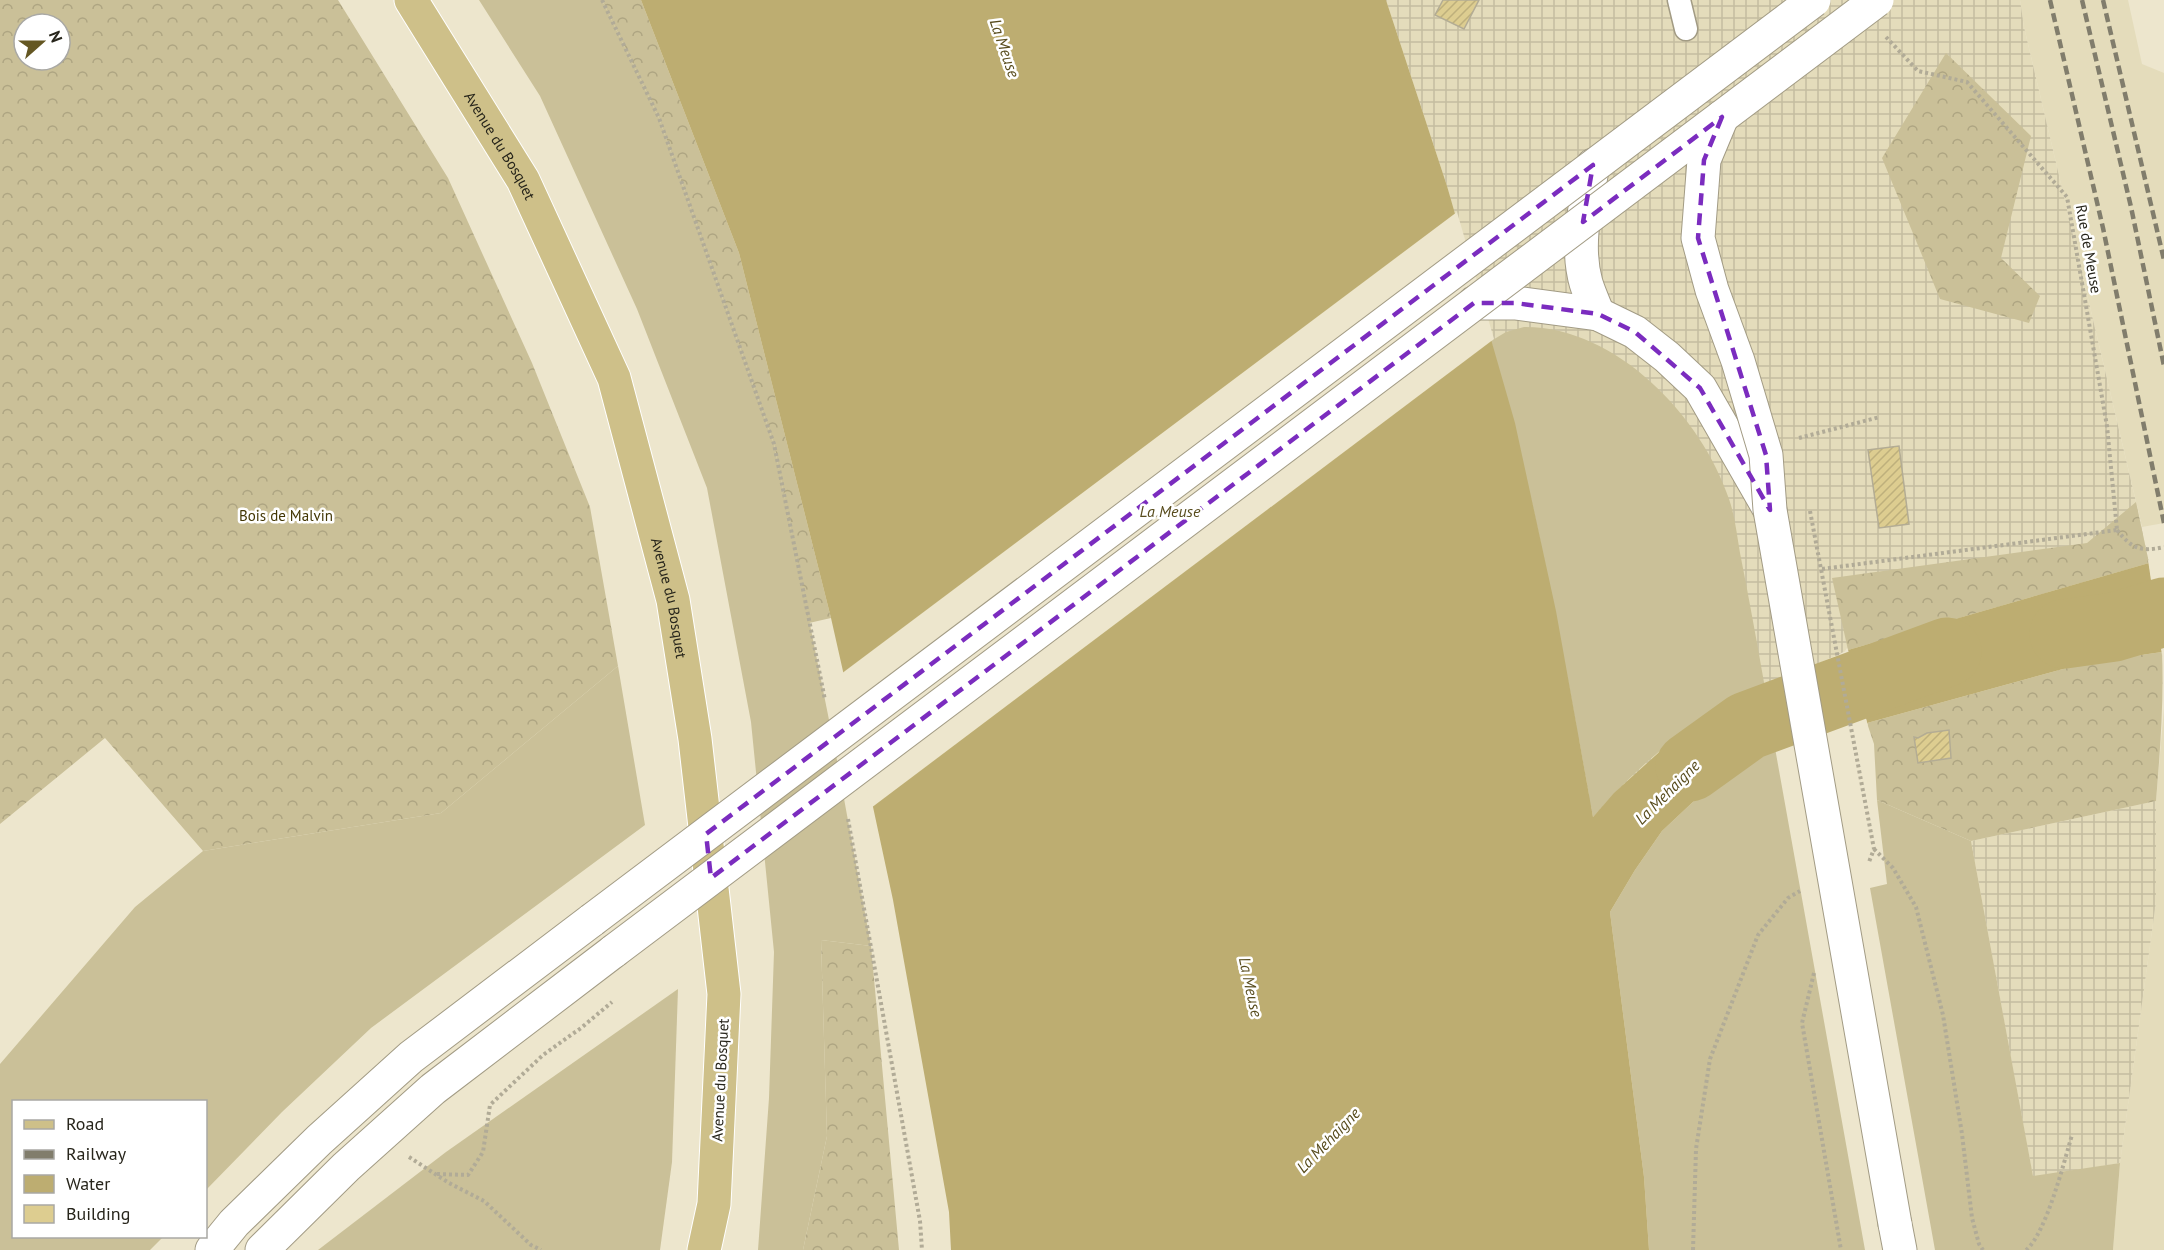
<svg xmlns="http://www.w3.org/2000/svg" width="2164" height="1250" font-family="'PT Sans',sans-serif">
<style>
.built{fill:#e4dcbb}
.industrial{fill:url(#industrial-grid)}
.grass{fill:#cac098}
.forest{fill:url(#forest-crowns);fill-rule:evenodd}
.water{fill:#bdad71}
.pier{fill:#ede6cd}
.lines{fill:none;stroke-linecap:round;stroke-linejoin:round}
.river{stroke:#bdad71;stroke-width:69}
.building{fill:url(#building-hatch);stroke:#b3ac94;stroke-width:1.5}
.lane-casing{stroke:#a29b84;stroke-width:25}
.secondary-casing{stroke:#a29b84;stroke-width:35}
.primary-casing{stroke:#fff;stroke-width:35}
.path{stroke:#b1ab97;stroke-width:4;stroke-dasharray:3 3;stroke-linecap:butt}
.lane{stroke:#fff;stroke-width:22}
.secondary{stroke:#fff;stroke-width:33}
.primary{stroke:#cec089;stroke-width:33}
.rail{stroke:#817d6c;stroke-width:4.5;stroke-dasharray:9 4.5;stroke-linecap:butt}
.secondary-bridge-casing{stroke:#a29b84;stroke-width:35;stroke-linecap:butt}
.secondary-bridge{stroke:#fff;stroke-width:33}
.marked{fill:none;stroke:#7b2cbf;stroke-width:4.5;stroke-dasharray:12 8;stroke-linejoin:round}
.labels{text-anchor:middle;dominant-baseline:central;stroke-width:5;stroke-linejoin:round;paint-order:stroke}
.street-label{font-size:15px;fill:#27251b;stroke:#fff}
.park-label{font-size:15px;fill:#423604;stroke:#fff}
.water-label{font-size:16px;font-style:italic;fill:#584c1d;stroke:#fff}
</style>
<defs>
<pattern id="industrial-grid" width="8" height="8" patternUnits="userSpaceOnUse" patternTransform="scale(1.5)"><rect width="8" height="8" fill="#e4dcbb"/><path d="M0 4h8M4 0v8" fill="none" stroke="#c4bda0"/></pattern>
<pattern id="forest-crowns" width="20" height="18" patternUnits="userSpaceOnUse" patternTransform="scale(1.5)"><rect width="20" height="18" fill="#cac098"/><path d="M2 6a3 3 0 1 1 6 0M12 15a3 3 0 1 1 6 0" fill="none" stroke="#aea582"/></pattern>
<pattern id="building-hatch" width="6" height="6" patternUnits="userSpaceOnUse" patternTransform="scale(1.5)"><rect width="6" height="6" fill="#ddcd90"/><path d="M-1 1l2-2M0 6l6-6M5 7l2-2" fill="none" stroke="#beb07c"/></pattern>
</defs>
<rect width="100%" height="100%" fill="#ede6cd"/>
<g class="built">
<path d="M2020 0H2128L2142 64 2164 73V523L2142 527 2024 27Z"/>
<path d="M2164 708V1250H2113L2120 1163 2156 902V801Z"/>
</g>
<g class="industrial">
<path d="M1386 0H2020L2024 27 2136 502 2149 563 1848 650 1765 688 1711 715 1593 817 1447 186Z"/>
<path d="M2156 801V902L2120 1163 2033 1177 1971 841Z"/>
</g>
<g class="grass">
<path d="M479 0H602L659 118 774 444 836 755 871 946 821 940 827 1136 803 1250H758L769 1098 774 952 751 722 707 488 637 309 540 96Z"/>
<path d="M1524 327C1616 326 1702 417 1729 499 1735 516 1737 536 1740 553 1749 598 1757 643 1765 688 1747 697 1728 705 1711 715 1666 741 1627 778 1593 817 1564 657 1536 498 1491 341L1506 332Z"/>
<path d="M618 666 645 825 371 1028 282 1112 206 1190V1102H14V1236L163 1237 150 1250H0V1064L135 907 203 851 441 813Z"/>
<path d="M1775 748 1865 1250H1649L1644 1177 1610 912 1635 870 1662 831 1711 785Z"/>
<path d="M1877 800 1971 841 2033 1176 2120 1163 2113 1250H1935L1870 888 1887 884Z"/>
<path d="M678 989 672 1162 660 1250H318L446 1152Z"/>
</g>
<g class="forest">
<path d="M0 0H338L448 178 532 363 590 507 618 666 441 813 203 851 105 738 0 824ZM24 24H60V60H24Z"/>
<path d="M602 0H641L739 253 831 618 809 623 774 444 659 118Z"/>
<path d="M1946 53 2031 136 2001 258 2040 296 2029 323 1940 299 1882 158Z"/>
<path d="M2136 502 2149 563 1848 650 1832 578 2087 543Z"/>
<path d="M2162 652C2164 701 2160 752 2156 801L1971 841 1877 800 1874 744 1867 723 2085 663Z"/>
<path d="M821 940 871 946 899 1250H803L827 1136Z"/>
</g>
<g class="water">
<path d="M641 0H1386L1447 186 1515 423 1556 611 1593 817 1614 793 1666 746 1711 715 1765 689 1775 748 1711 785 1662 831 1635 870 1610 912 1644 1177 1649 1250H951L949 1212 893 900 861 751 831 618 739 253Z"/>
<path d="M2149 563 2162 652 2085 663 1867 723 1848 650Z"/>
</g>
<g class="pier">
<path d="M1457 212 1494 339 871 808 841 674Z"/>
<path d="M2148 560 2152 562 2164 645 2162 655Z"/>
<path d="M1847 648 1848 650 1868 726 1864 723 1845 651Z"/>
</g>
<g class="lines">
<g class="river">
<path d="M2064 634 2114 627 2164 612"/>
<path d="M1690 767 1747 726 1947 652"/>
</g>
</g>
<g class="building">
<path d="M1443 0H1479L1464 29 1435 15Z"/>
<path d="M1899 446 1909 524 1879 528 1868 450Z"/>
<path d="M1949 730 1951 758 1918 763 1914 737 1918 738 1927 733Z"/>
</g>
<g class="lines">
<g class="lane-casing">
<path id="lane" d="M1679 0 1686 29"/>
</g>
<g class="secondary-casing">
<g id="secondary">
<path d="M1593 165C1586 204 1575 244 1586 283 1589 293 1594 304 1598 314"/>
<path d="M1474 303H1515L1598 314 1635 332 1667 357 1700 388 1770 510"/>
<path d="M1895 1224 1900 1250"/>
<path d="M212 1250 234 1223 319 1140 411 1057 592 920"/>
<path d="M262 1250 346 1167 433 1089 614 951"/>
</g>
</g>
<g class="primary-casing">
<g id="primary">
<path id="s1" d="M411 0 523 180 614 378 673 600 695 739 724 994 714 1204 704 1250"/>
</g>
</g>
<g class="path">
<path d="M602 0 659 118 774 444 825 700"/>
<path d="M1886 37 1918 71 1967 82 2067 197 2107 426 2117 530"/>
<path d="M1799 438 1880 417"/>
<path d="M1810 511 1874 849 1869 862"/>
<path d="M2117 530C2132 549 2141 552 2164 547"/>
<path d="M1822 569 2117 530"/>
<path d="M848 819 920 1221 922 1250"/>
<path d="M1874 849 1893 868 1916 907 1943 1015 1962 1134 1972 1218 1979 1244 1983 1250"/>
<path d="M1814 973 1802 1023 1841 1250"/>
<path d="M409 1157 449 1183 484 1201 531 1245 541 1250"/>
<path d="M437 1174 468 1175 483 1152 490 1105 543 1055 581 1028 612 1002"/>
<path d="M1693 1250 1696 1149 1710 1059 1758 935 1788 898 1800 891"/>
<path d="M2026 1250C2046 1234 2064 1162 2072 1135"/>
</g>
<use href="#lane" class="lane"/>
<use href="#secondary" class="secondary"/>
<use href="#primary" class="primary"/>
<g class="rail">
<path d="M2050 0 2103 228 2164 523"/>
<path d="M2082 0 2131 207 2164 366"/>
<path d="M2103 0 2164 260"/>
</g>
<g class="secondary-bridge-casing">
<g id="secondary-bridge">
<path d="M1722 117 1704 160 1698 238 1712 290 1738 361 1766 455 1770 510 1895 1224"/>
<path d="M592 920 1814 0"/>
<path d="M614 951 1877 0"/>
</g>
</g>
<use href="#secondary-bridge" class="secondary-bridge"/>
</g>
<path class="marked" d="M1722 117 1704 160 1698 238 1766 455 1770 510 1700 388 1635 332 1598 314 1515 303H1474L711 878 706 834 1593 165 1583 222Z"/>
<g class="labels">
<g class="street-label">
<text stroke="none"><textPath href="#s1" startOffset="171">Avenue du Bosquet</textPath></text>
<text transform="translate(2089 249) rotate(80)">Rue de Meuse</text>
<text stroke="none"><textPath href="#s1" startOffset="657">Avenue du Bosquet</textPath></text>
<text transform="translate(720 1080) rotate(-87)">Avenue du Bosquet</text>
</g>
<g class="park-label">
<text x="286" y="515">Bois de Malvin</text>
</g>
<g class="water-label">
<text transform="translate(1005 48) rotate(71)">La Meuse</text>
<text x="1170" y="511">La Meuse</text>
<text transform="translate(1667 792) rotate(-45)">La Mehaigne</text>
<text transform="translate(1251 987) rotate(78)">La Meuse</text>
<text transform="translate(1328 1140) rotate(-46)">La Mehaigne</text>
</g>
</g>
<rect x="12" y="1100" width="195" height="138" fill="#ffffff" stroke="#a9a8a4" stroke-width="1.5"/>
<rect x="24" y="1120" width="30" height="9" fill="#cec089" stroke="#a9a8a4" stroke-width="1.5"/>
<text x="66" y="1130" font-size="18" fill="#27251b">Road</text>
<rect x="24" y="1150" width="30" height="9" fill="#817d6c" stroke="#a9a8a4" stroke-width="1.5"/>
<text x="66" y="1160" font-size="18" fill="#27251b">Railway</text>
<rect x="24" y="1175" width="30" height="18" fill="#bdad71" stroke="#a9a8a4" stroke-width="1.5"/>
<text x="66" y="1190" font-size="18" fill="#27251b">Water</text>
<rect x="24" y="1205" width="30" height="18" fill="#ddcd90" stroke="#a9a8a4" stroke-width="1.5"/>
<text x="66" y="1220" font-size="18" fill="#27251b">Building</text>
<g transform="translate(42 42) rotate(69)"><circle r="28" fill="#ffffff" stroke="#a9a8a4" stroke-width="1.5"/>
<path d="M0-4.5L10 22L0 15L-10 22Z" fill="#645723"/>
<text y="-9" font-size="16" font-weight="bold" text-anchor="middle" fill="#27251b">N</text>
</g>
</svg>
